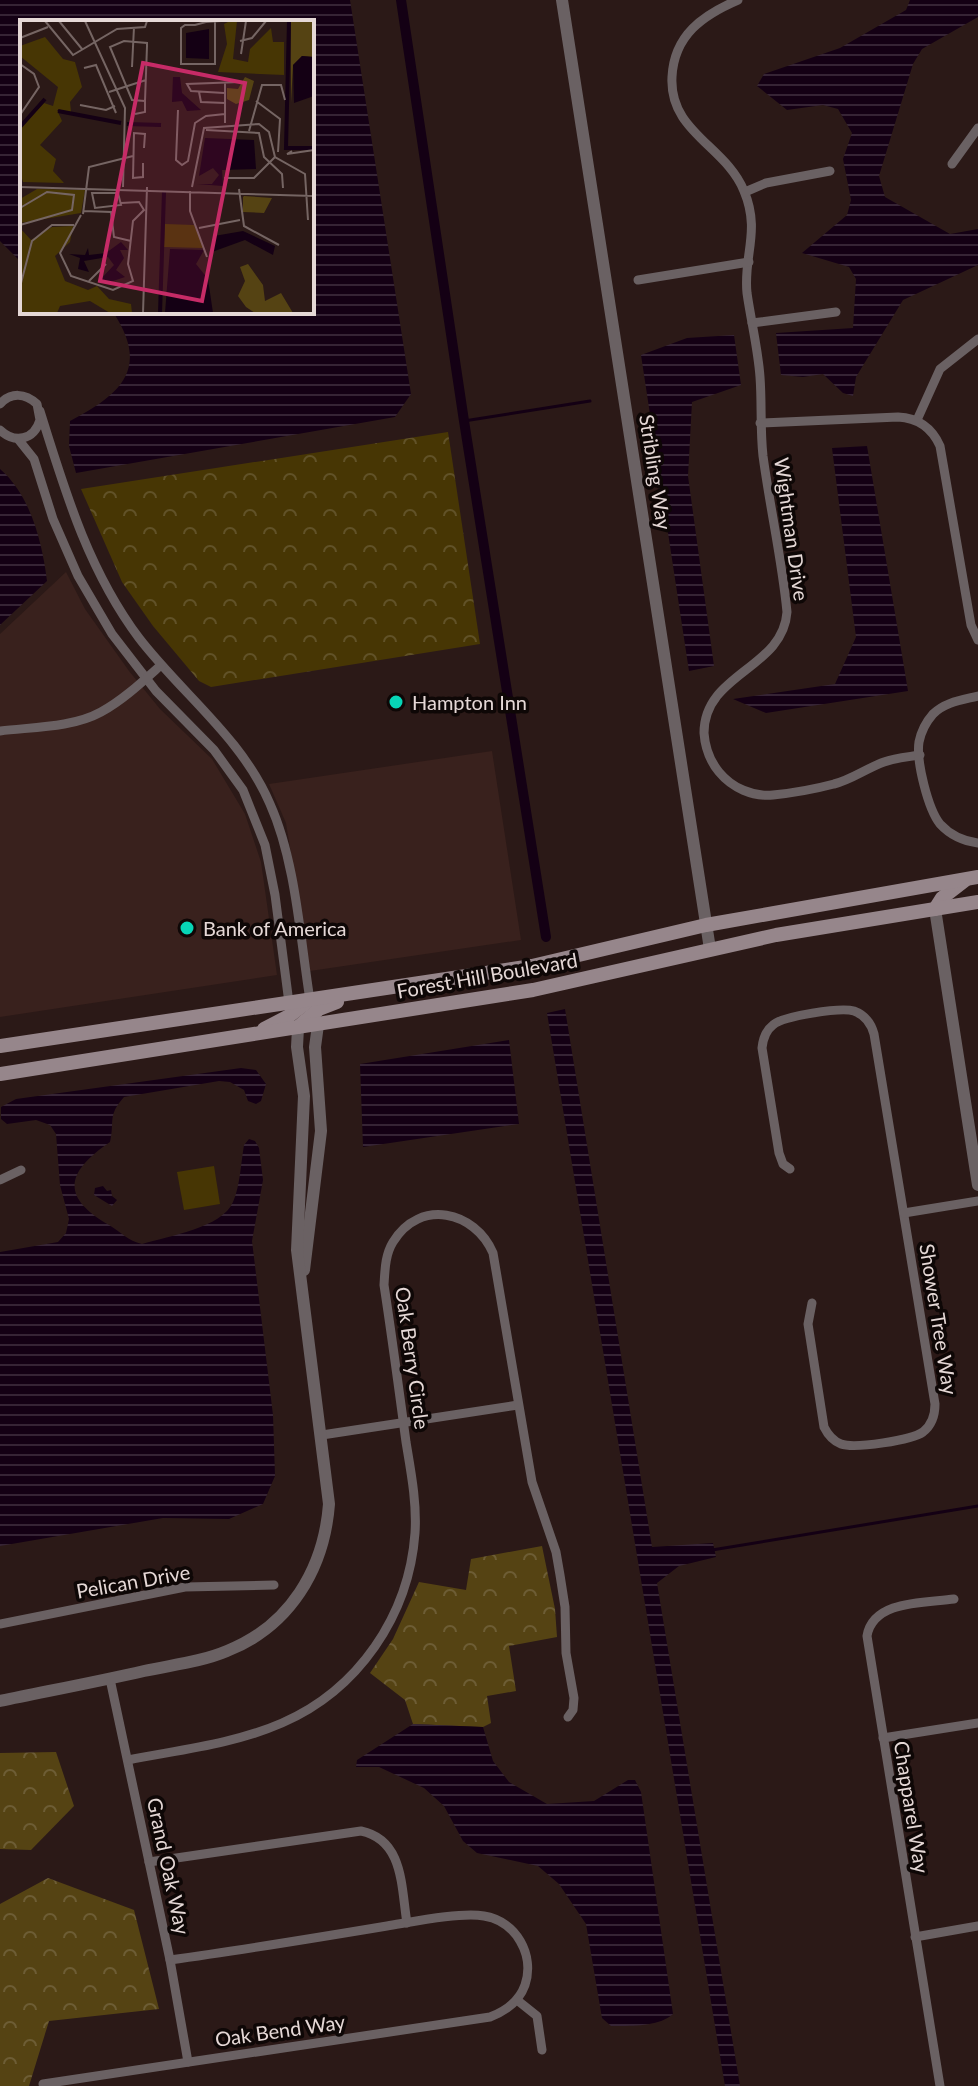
<svg xmlns="http://www.w3.org/2000/svg" width="978" height="2086" font-family="Lato,sans-serif">
<style>
.built{fill:#39211d}
.grass{fill:#473604}
.forest{fill:url(#forest-crowns)}
.park{fill:url(#park-crowns)}
.water{fill:url(#water-rules)}
.lines{fill:none;stroke-linecap:round;stroke-linejoin:round}
.stream{stroke:#140014;stroke-width:3}
.canal{stroke:#140014;stroke-width:10}
.minor{stroke:#6a6163;stroke-width:9}
.tertiary{stroke:#6a6163;stroke-width:12}
.secondary{stroke:#96868b;stroke-width:14}
.poi-dot{fill:#07d5b6;stroke:#0e0706;stroke-width:3}
.labels{text-anchor:middle;dominant-baseline:central;stroke-width:7;stroke-linejoin:round;paint-order:stroke}
.street-label{font-size:20px;fill:#e5d8d6;stroke:#0e0706}
.poi-label{font-size:20px;fill:#e5d8d6;stroke:#0e0706;text-anchor:start}
.inset-river{fill:none;stroke:#140014;stroke-width:4}
.inset-road{fill:none;stroke:#756563;stroke-width:2}
.view{fill:#c62b67;fill-opacity:0.15;stroke:#c62b67;stroke-width:4}
.inset-edge{fill:none;stroke:#e5d8d6;stroke-width:4}
</style>
<defs>
<pattern id="forest-crowns" width="20" height="18" patternUnits="userSpaceOnUse" patternTransform="scale(2)"><rect width="20" height="18" fill="#554313"/><path d="M2 6a3 3 0 1 1 6 0M12 15a3 3 0 1 1 6 0" fill="none" stroke="#6d5d35"/></pattern>
<pattern id="park-crowns" width="20" height="18" patternUnits="userSpaceOnUse" patternTransform="scale(2)"><rect width="20" height="18" fill="#473604"/><path d="M2 6a3 3 0 1 1 6 0M12 15a3 3 0 1 1 6 0" fill="none" stroke="#615228"/></pattern>
<pattern id="water-rules" width="6" height="5" patternUnits="userSpaceOnUse" patternTransform="scale(2)"><rect width="6" height="5" fill="#140014"/><path d="M0 2.5h6" fill="none" stroke="#362435"/></pattern>
</defs>
<rect width="100%" height="100%" fill="#2b1917"/>
<g class="built">
<path d="M66 572 85 609 129 671 160 709 212 759 245 814 261 862 277 975 0 1017V634Z"/>
<path d="M492 751 521 940 310 971 286 823 269 784Z"/>
</g>
<path class="grass" d="M214 1166 220 1204 184 1210 177 1172Z"/>
<g class="forest">
<path d="M542 1546 555 1609 557 1637 509 1646 516 1691 487 1696 491 1723 483 1727 413 1724 405 1700 370 1673 393 1639 419 1582 466 1590 471 1559Z"/>
<path d="M56 1752 74 1806 31 1850 0 1849V1753Z"/>
<path d="M48 1878 134 1910 159 2009 49 2021 29 2086H0V1904Z"/>
</g>
<path class="park" d="M448 432 480 644 211 687 199 681 153 626 122 582 81 489Z"/>
<g class="water">
<path d="M0 0H350L411 394 395 417 76 473 69 446 70 421C122 394 150 368 113 312H312V22H22V263L0 241Z"/>
<path d="M910 0H978V17L922 49 913 64 879 176 885 197 950 234 978 229V265L903 300 856 377 853 396 843 393 823 374 803 377 781 375 776 333 853 328 856 279 849 267 802 253 847 215 851 200 843 159 852 133 838 109 823 105 787 110 757 86 764 74 840 48 906 10Z"/>
<path d="M734 335 741 385 692 402 688 476 714 666 689 671 641 355 687 338Z"/>
<path d="M867 446 908 691 766 713 733 699 835 684 856 637 832 448Z"/>
<path d="M0 469C31 496 42 542 47 581L0 625Z"/>
<path d="M565 1009 652 1547 713 1543 716 1557 679 1566 657 1583 740 2086H725L547 1013Z"/>
<path d="M509 1040 519 1124 363 1147 360 1064Z"/>
<path d="M241 1068 256 1070 266 1084 261 1101 256 1104 248 1101 244 1090 230 1082 219 1081 124 1097C107 1116 115 1121 110 1142 66 1172 60 1197 109 1225 121 1232 128 1241 142 1244 168 1236 222 1228 233 1202 240 1186 241 1162 244 1145L249 1139 255 1141 259 1148 263 1180 252 1241 273 1415 275 1476 263 1504 229 1519 163 1518 0 1546V1252L58 1242 66 1233 69 1219 60 1185 56 1134 50 1125 36 1120 7 1124 1 1119V1107L16 1099Z"/>
<path d="M103 1186 107 1191 111 1190 112 1196 117 1200 112 1206 94 1195 95 1188Z"/>
<path d="M413 1724 483 1727 493 1761 509 1782 547 1804 594 1801 628 1780H635L641 1792 673 2014C659 2027 629 2026 611 2026L602 2018 586 1924 559 1884 538 1866 477 1853 463 1841 444 1806 424 1788 379 1767H356L357 1760Z"/>
</g>
<g class="lines">
<g class="stream">
<path d="M464 421 590 401"/>
<path d="M712 1550 978 1506"/>
</g>
<path class="canal" d="M401 0 464 421 546 937"/>
<g class="minor">
<path d="M738 0C703 15 674 35 672 77 669 132 726 146 744 191 761 231 743 256 747 293 751 321 758 349 760 377 762 403 760 429 763 456 770 508 782 560 787 612 783 669 704 673 704 733 705 747 710 761 719 772 732 788 753 797 773 795 793 793 815 789 834 784 851 780 867 768 884 762 895 758 908 757 920 755"/>
<path d="M952 164 978 128"/>
<path d="M745 192 766 183 830 171"/>
<path d="M638 280 749 262"/>
<path d="M752 323 836 312"/>
<path d="M0 404C11 392 25 393 37 404L40 420C34 440 15 444 0 430"/>
<path d="M40 411C65 491 88 570 139 638 182 694 242 738 270 804 296 862 300 938 310 1000"/>
<path d="M917 420 940 369 978 339"/>
<path d="M760 423 898 417C918 418 932 428 940 446L971 625 978 640"/>
<path d="M18 439 34 459 53 519 78 576 112 634 156 691 214 750 243 790 265 845 275 895 289 1003"/>
<path d="M978 696C962 700 945 702 933 714 926 722 921 732 919 742 916 761 928 809 940 824 951 836 963 841 978 843"/>
<path d="M0 731C31 727 72 728 101 712 123 700 142 682 161 665"/>
<path d="M790 1169 783 1164 779 1153 762 1048C763 1039 765 1031 773 1025 783 1016 841 1007 854 1011 865 1015 871 1023 874 1034L935 1404C935 1415 932 1425 923 1432 912 1440 855 1449 841 1444 833 1441 828 1435 824 1427L808 1324 812 1303"/>
<path d="M0 1180 21 1170"/>
<path d="M904 1213 978 1201"/>
<path d="M322 1435 518 1405"/>
<path d="M0 1624 185 1587 274 1585"/>
<path d="M110 1679 170 1960 188 2062"/>
<path d="M883 1738 978 1723"/>
<path d="M128 1760C178 1750 234 1744 282 1723 358 1690 409 1616 415 1533 417 1503 411 1472 406 1442 399 1390 392 1337 384 1285 385 1270 385 1255 393 1242 420 1198 475 1211 493 1253L532 1482 556 1552 560 1575 565 1607 566 1653 574 1698 573 1710 568 1717"/>
<path d="M149 1862 361 1831C404 1840 401 1887 407 1923"/>
<path d="M915 1937 978 1926"/>
<path d="M517 2000 537 2016 542 2050"/>
<path d="M43 2084 490 2017C506 2011 519 2002 525 1985 535 1955 516 1921 484 1916 460 1912 412 1922 387 1926 315 1938 243 1950 170 1960"/>
<path d="M940 2086 867 1636C873 1600 925 1603 954 1599"/>
</g>
<g class="tertiary">
<path d="M562 0 710 949"/>
<path d="M935 909 978 1185"/>
<path d="M304 1270 321 1131 315 1047 318 1025"/>
<path d="M0 1701C48 1691 96 1682 144 1671 171 1665 201 1662 227 1651 290 1626 324 1569 329 1504L297 1250 304 1096 297 1047 298 1028"/>
</g>
<g class="secondary">
<path d="M935 909 942 898 964 881"/>
<path d="M298 1027 319 1009 337 1002"/>
<path d="M264 1029 289 1016 307 1002"/>
<path d="M0 1046 532 966 706 925 978 877"/>
<path d="M0 1074 533 990 776 935 978 902"/>
</g>
</g>
<g class="poi-dot">
<circle cx="396" cy="702" r="8"/>
<circle cx="187" cy="928" r="8"/>
</g>
<g class="labels">
<g class="street-label">
<text transform="translate(656 472) rotate(81)">Stribling Way</text>
<text transform="translate(792 529) rotate(82)">Wightman Drive</text>
<text transform="translate(487 975) rotate(-10)">Forest Hill Boulevard</text>
<text transform="translate(939 1319) rotate(81)">Shower Tree Way</text>
<text transform="translate(413 1358) rotate(82)">Oak Berry Circle</text>
<text transform="translate(133 1581) rotate(-10)">Pelican Drive</text>
<text transform="translate(912 1807) rotate(81)">Chapparel Way</text>
<text transform="translate(169 1866) rotate(78)">Grand Oak Way</text>
<text transform="translate(280 2030) rotate(-8)">Oak Bend Way</text>
</g>
<g class="poi-label">
<text x="412" y="702">Hampton Inn</text>
<text x="203" y="928">Bank of America</text>
</g>
</g>
<g transform="translate(20 20)">
<rect width="294" height="294" fill="#2b1917"/>
<path d="M25 17 43 39 55 42 62 67 50 82 51 92 37 90 42 101 20 125 36 139 33 151 44 163 3 162 0 152V108L24 83 33 86 38 67 0 36V26Z" fill="#473604"/>
<path d="M271 1H294V37L282 36 273 45 271 83ZM225 57 234 61 229 80 216 84 207 79V68L218 69ZM223 177 224 176 252 178 244 193 223 192ZM228 244 243 265 245 281 261 273 273 293H235L226 287 218 276 225 261 220 247Z" fill="#554313"/>
<path d="M210 1H217L213 39 228 42 230 29 251 8 253 22H264V55L198 52 207 24 204 4Z" fill="#473604"/>
<path d="M17 169 65 170 61 193 0 203V179ZM145 204 174 205 184 228 144 227ZM53 206 50 222 35 236 45 261 68 270 77 266 89 279 111 284 112 293H90L70 281 40 286 37 293H0V208L11 220 32 207Z" fill="#473604"/>
<path d="M189 9V39L166 38V13ZM282 36 294 37V76L274 83 273 45ZM153 57H160L162 73 181 90 167 91 162 81 152 82ZM185 118 234 120 236 149 202 150 203 166 177 164H192L199 155 193 148 179 156ZM223 211 255 226 253 235 225 220 192 232 194 216ZM101 222 108 230H100L104 238 96 250 105 257 87 263 80 260 94 245 88 237 64 241 69 252 58 249 60 238 49 234 65 235 68 228 69 235 86 233ZM150 229 184 230 176 244 188 259 193 293H145Z" fill="#140014"/>
<path class="inset-river" d="M269 1 266 128H294M38 91 101 103M107 104 141 105M0 107 25 79M140 293 144 172"/>
<path class="inset-road" d="M25 1 53 35 97 9 125 7 127 1M39 1 62 29M65 1 105 88 103 167M195 1V44H161V8L165 5H175L186 2 201 1M0 18 28 7M220 21 232 18 246 1M221 34 226 1M0 44 14 54 19 67 0 95M112 47 114 7M64 48 76 45 96 93M205 62V103M89 72 126 60M179 72 181 82 205 83M204 73 171 71 167 64 220 62M236 81 260 99 258 132M60 85 86 90 95 86M158 90 156 140 162 145 168 141 175 103 186 96 205 94M115 94 125 92V81L127 26V23L104 21 90 27 112 80 125 81M186 110 239 113 244 137 262 154 263 168M229 111 242 65H261L265 80M272 131 267 134 294 130M123 143V157L113 158 114 113 125 114 124 128M204 158H234L255 137M0 167 294 176M172 167 184 108 239 104 249 112 255 137 285 154 288 200M219 169 224 206 259 225M170 171V191L187 237M72 173H98L101 185 75 188ZM0 188 27 172 54 175 52 190 0 205M64 191 91 192 94 217 111 221M63 194 69 147 113 136M61 195 40 233 51 256 93 270 113 261 108 244 113 201 124 190 119 182 101 183M179 208 220 200M69 261 86 244M0 267 12 221 32 205H54M123 293 127 167"/>
<path class="view" d="M123 43 225 63 182 281 80 261Z"/>
<rect width="294" height="294" class="inset-edge"/>
</g>
</svg>
